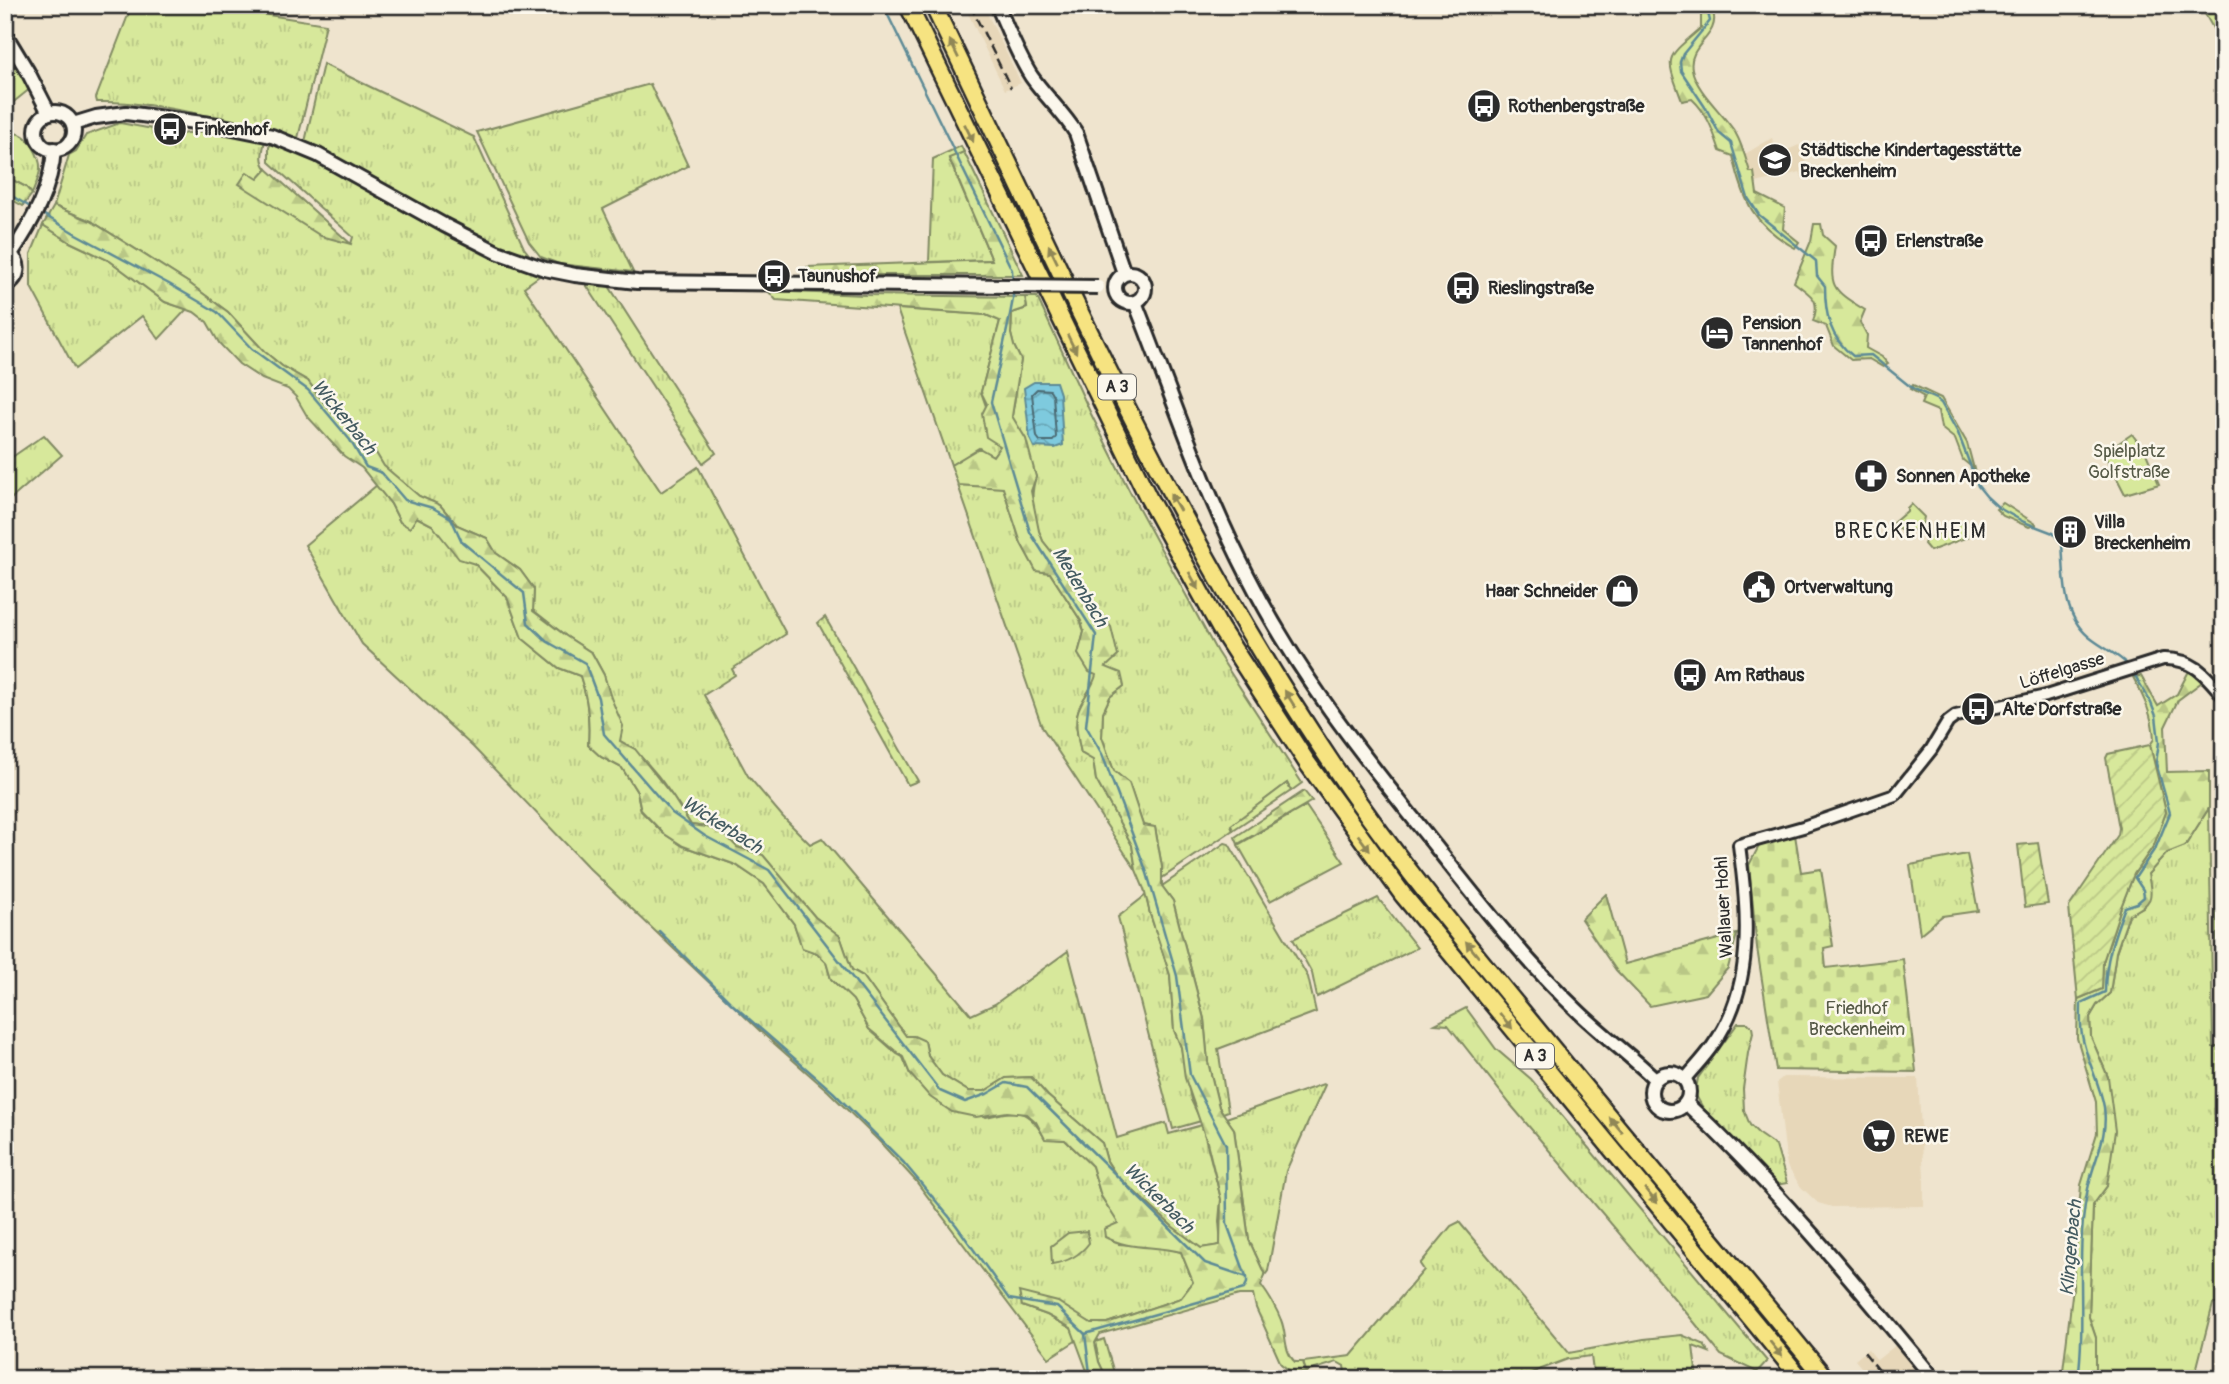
<svg xmlns="http://www.w3.org/2000/svg" width="2229" height="1384" font-family="Pangolin,sans-serif">
<style>
.built{fill:#e7d7b9}
.grass{fill:url(#grass-tufts);stroke:#818a63;stroke-width:2}
.forest{fill:url(#forest-firs);stroke:#818a63;stroke-width:2}
.cemetery{fill:url(#cemetery-stones);stroke:#818a63;stroke-width:2}
.park{fill:#d7e89b;stroke:#818a63;stroke-width:2}
.garden{fill:url(#garden-furrows);stroke:#818a63;stroke-width:2}
.water{fill:url(#water-waves);stroke:#5d8a96;stroke-width:2}
.lines{fill:none;stroke-linecap:round;stroke-linejoin:round}
.shore{stroke:#4c6b73;stroke-width:2}
.stream{stroke:#5d8a96;stroke-width:2.5}
.tertiary-casing{stroke:#2b2b2b;stroke-width:16}
.secondary-casing{stroke:#2b2b2b;stroke-width:18}
.motorway-casing{stroke:#2b2b2b;stroke-width:21}
.tertiary{stroke:#fbf7ec;stroke-width:10}
.secondary{stroke:#fbf7ec;stroke-width:12}
.motorway{stroke:#f6e381;stroke-width:16}
.rail{stroke:#2b2b2b;stroke-width:2.5;stroke-dasharray:10 5;stroke-linecap:butt}
.secondary-bridge-casing{stroke:#2b2b2b;stroke-width:18;stroke-linecap:butt}
.secondary-bridge{stroke:#fbf7ec;stroke-width:12}
.oneway{fill:#908756}
.labels{text-anchor:middle;dominant-baseline:central;stroke-width:5;stroke-linejoin:round;paint-order:stroke}
.shield{fill:#fbf7ec;stroke:#696865;stroke-width:2}
.shield-label{font-size:16px;font-weight:bold;fill:#2b2b2b}
.poi-label{font-size:18px;font-weight:bold;fill:#2b2b2b;stroke:#fbf7ec;text-anchor:start}
.park-label{font-size:18px;fill:#565a47;stroke:#fbf7ec}
.street-label{font-size:18px;fill:#2b2b2b;stroke:#fbf7ec}
.water-label{font-size:19px;font-style:italic;fill:#445b61;stroke:#fbf7ec}
.quarter-label{font-size:21px;letter-spacing:2px;fill:#2b2b2b;stroke:#fbf7ec}
</style>
<defs>
<pattern id="grass-tufts" width="24" height="20" patternUnits="userSpaceOnUse" patternTransform="scale(1.75)"><rect width="24" height="20" fill="#d7e89b"/><path d="M3 7l-1-3M5 7V3M7 7l1-3M15 17l-1-3M17 17v-4M19 17l1-3" fill="none" stroke="#b9c786"/></pattern>
<pattern id="forest-firs" width="22" height="20" patternUnits="userSpaceOnUse" patternTransform="scale(1.75)"><rect width="22" height="20" fill="#d7e89b"/><path d="M5 1l3.5 6h-7zM16 11l3.5 6h-7z" fill="#b9c786"/></pattern>
<pattern id="cemetery-stones" width="16" height="16" patternUnits="userSpaceOnUse" patternTransform="scale(1.75)"><rect width="16" height="16" fill="#d7e89b"/><path d="M2 7V4a2 2 0 0 1 4 0v3zM10 15v-3a2 2 0 0 1 4 0v3z" fill="#b9c786"/></pattern>
<pattern id="garden-furrows" width="10" height="10" patternUnits="userSpaceOnUse" patternTransform="scale(1.75)"><rect width="10" height="10" fill="#d7e89b"/><path d="M-1 1l2-2M0 10L10 0M9 11l2-2" fill="none" stroke="#b9c786"/></pattern>
<pattern id="water-waves" width="16" height="10" patternUnits="userSpaceOnUse" patternTransform="scale(1.75)"><rect width="16" height="10" fill="#7ecade"/><path d="M0 5q4-4 8 0t8 0" fill="none" stroke="#67a4b4"/></pattern>
</defs>
<rect width="100%" height="100%" fill="#efe4ce"/>
<filter id="ink" filterUnits="userSpaceOnUse"><feTurbulence type="fractalNoise" baseFrequency=".0143" numOctaves="2"/><feDisplacementMap in="SourceGraphic" scale="14" xChannelSelector="R" yChannelSelector="G"/><feConvolveMatrix kernelMatrix="1 2 1 2 8 2 1 2 1" color-interpolation-filters="sRGB"/></filter>
<g filter="url(#ink)">
<g class="built">
<path d="M964 5H983L1021 83 1005 90Z"/>
<path d="M1772 138 1778 154 1799 145 1811 177 1803 179 1800 172 1756 183 1754 173H1750L1745 154Z"/>
<path d="M1783 1077 1918 1078 1924 1176V1206L1832 1207 1818 1203 1801 1187 1787 1166 1777 1082Z"/>
<path d="M1897 1344 1926 1379H1871L1855 1360 1868 1349 1877 1360Z"/>
</g>
<g class="grass">
<path d="M132 5H204L326 24 298 138C267 127 236 121 204 115 168 108 133 101 97 102L96 98Z"/>
<path d="M2200 5H2224V48Z"/>
<path d="M5 44 31 88 5 109Z"/>
<path d="M323 64 474 137 524 248 535 262 473 234 305 142Z"/>
<path d="M650 84 688 166 603 209 633 272 559 264 541 257 529 242 477 132Z"/>
<path d="M120 123 180 134 211 130 265 140C263 151 259 160 267 169L258 179 351 244 353 237 269 162V147L274 140 542 274 524 287 661 492 698 467 786 634 732 669 735 675 704 695 748 776 783 817 810 844 822 838 971 1015 995 1004 1068 951 1117 1138 1166 1123 1169 1134 1202 1125 1221 1199 1219 1221 1221 1245 1201 1248 1173 1227 1116 1175 1107 1161 1102 1143 1048 1096 1031 1077 1006 1078 985 1091H968L942 1075 928 1056 925 1041 906 1036 863 976 852 970 840 936 815 917 763 855 737 847 723 833 707 827 691 825C672 795 651 759 620 741L604 675 592 653 566 636 533 610 534 589 520 570 496 553 487 538 457 525 440 505 419 496 383 466 373 448 342 422 324 403 308 381 282 366 264 351 228 312 189 283 91 221 54 206 69 155 76 151 86 135Z"/>
<path d="M5 132C20 133 25 134 33 147 45 167 40 174 32 194L26 187 5 176Z"/>
<path d="M961 146 964 152 949 159 992 260 929 262 933 159Z"/>
<path d="M43 225 70 242 110 261 165 302 187 309 159 339 142 316 75 369 31 287V254Z"/>
<path d="M583 280 607 283 716 453 703 463Z"/>
<path d="M1025 297H1037L1091 414 1131 494 1217 652 1302 783 1291 791 1287 783 1231 826 1233 830 1162 878V867L1155 827 1143 825 1129 784 1114 771 1102 737 1103 712 1110 697 1097 609 1043 541C1034 521 1029 497 1036 477L1012 416 1021 360 1014 346 1011 334 1012 313 1027 308Z"/>
<path d="M897 309 986 315 1000 321 981 392 1000 446 993 456 979 449 951 465Z"/>
<path d="M44 435 62 455 5 504V462Z"/>
<path d="M377 485 391 504 400 522 416 517 432 525 475 564 507 597 522 638 559 668 580 676C588 699 590 720 588 745L601 757 622 768 637 792 641 811 663 833 683 846 736 865 764 884 794 924 802 947 817 953 826 962 831 979 853 1000 869 1029 897 1054 903 1057 910 1074 986 1117C1019 1109 1027 1108 1045 1138L1065 1140 1092 1166 1101 1196 1119 1223V1244L1162 1247 1181 1252 1193 1282 1181 1298 1107 1323H1091L1077 1316 1022 1306 1047 1315 1071 1328 1077 1340 1049 1358 915 1180 878 1140 828 1091 760 1031 590 869 473 747 362 644 305 545Z"/>
<path d="M958 485 1003 487 1021 543 1036 570 1050 573 1081 621 1084 632 1078 654 1097 675C1093 687 1085 695 1080 706 1073 720 1078 738 1081 753L1093 760 1096 780 1132 845 1136 870 1042 727Z"/>
<path d="M825 617 918 781 908 785 818 623Z"/>
<path d="M2223 802 2224 1046 2219 1047 2220 1213 2224 1214V1240H2220V1256L2224 1258V1304H2213L2194 1379H2096V1338L2089 1317 2093 1205 2107 1186 2108 1077 2091 1037 2090 1017 2097 1005 2110 993 2116 952 2129 915 2145 906 2148 874 2167 853 2185 846 2209 808 2213 1047H2219C2222 1013 2218 983 2217 950 2215 903 2217 856 2219 809Z"/>
<path d="M1225 843 1229 844 1301 965 1308 977 1316 1012 1218 1049 1228 1111 1223 1113 1219 1107 1208 1062 1204 1019 1173 901 1162 886Z"/>
<path d="M1967 854 1978 911 1942 916 1920 934 1910 865Z"/>
<path d="M1146 895 1150 914 1170 975 1174 1030 1181 1047 1191 1100 1201 1121 1173 1129 1118 917Z"/>
<path d="M1378 898 1417 948 1317 997 1312 973 1293 939Z"/>
<path d="M1466 1008 1496 1049 1531 1079 1767 1361 1757 1372 1721 1355 1689 1316 1510 1104 1448 1025 1435 1024Z"/>
<path d="M1738 1023H1748L1752 1027 1753 1033 1748 1053 1743 1089 1744 1110 1750 1125 1760 1135 1776 1146 1787 1183 1776 1185 1703 1108 1695 1094 1698 1078Z"/>
<path d="M1323 1084 1325 1085 1286 1171 1268 1271 1265 1275 1249 1240 1234 1129 1226 1118Z"/>
<path d="M1459 1222 1569 1353 1644 1339 1682 1335 1703 1344 1709 1352 1693 1346 1697 1379H1594L1591 1356 1568 1359 1515 1379H1346L1344 1366 1337 1362 1306 1372 1303 1362 1351 1356 1424 1270 1420 1264 1451 1226Z"/>
<path d="M1104 1339 1114 1373 1119 1379H1107L1099 1362 1095 1342Z"/>
</g>
<g class="forest">
<path d="M1713 12C1721 36 1687 45 1692 69 1696 91 1723 113 1735 132 1742 144 1746 159 1750 172H1754L1757 194 1785 208 1783 229 1799 242 1795 248C1753 224 1744 203 1733 156L1720 151C1713 131 1708 114 1692 99L1682 101C1665 55 1664 60 1701 28V14Z"/>
<path d="M964 152 1023 275H802L807 267 992 260 949 158Z"/>
<path d="M267 169 351 244 321 236 239 184 247 172 258 179Z"/>
<path d="M5 176 26 187 32 194 23 206 5 196Z"/>
<path d="M54 206 91 221 189 283 228 312 264 351 282 366 308 381 324 403 342 422 373 448 384 466 419 496 440 505 457 525 487 538 496 553 520 570 534 589 533 611 566 636 592 653 604 675 611 698 623 726 620 741 635 749 673 797 691 825 707 827 723 833 737 847 763 855 815 917 840 936 852 970 863 976 906 1036H914L925 1041 928 1056 942 1075 968 1091H985L1006 1078 1031 1077 1048 1096 1102 1143 1107 1161 1116 1175 1173 1227 1201 1248 1220 1245 1221 1199 1207 1142 1185 1078 1181 1047 1174 1030 1170 975 1150 914 1144 889 1136 870 1132 845 1096 780 1093 760 1081 753C1078 739 1073 720 1080 706 1085 695 1093 687 1096 675L1089 672 1078 654 1084 632 1081 621 1050 573 1036 571 1021 543 1003 488 958 485 951 465 979 448 993 456 1000 446 986 437 982 414 987 404 981 392 1000 321 986 315 776 300 768 291 865 295 1025 297 1027 308 1012 313 1011 334 1014 346 1021 360 1012 416 1026 439 1036 477 1031 491 1039 531 1043 541 1111 627 1118 656 1106 667 1121 673 1124 686 1110 697 1103 712 1102 737 1114 771 1129 783 1143 825 1155 827 1162 867V886L1173 901 1204 1019 1208 1062 1219 1107 1234 1129 1249 1240 1265 1275 1261 1285C1269 1296 1276 1307 1281 1320 1287 1334 1283 1351 1295 1362H1303L1306 1372 1294 1374 1281 1364 1256 1308 1253 1295H1239L1100 1334 1095 1343 1099 1362 1107 1379H1090L1071 1328 1047 1315 1022 1306 1019 1292 1058 1302 1091 1323H1107L1181 1298 1193 1282 1181 1252C1155 1245 1129 1250 1105 1237L1104 1229 1118 1223 1101 1196 1092 1166 1065 1140 1045 1139 1036 1122 1027 1114 1007 1112 976 1117 952 1112 930 1097 910 1074 903 1057 869 1029 853 1000 831 979 826 962 817 953 802 948 794 924 764 884 736 865 683 846 663 833 641 810 637 792 622 768 601 757 588 745C590 720 588 699 580 676L559 668 522 638 507 597 475 564 459 559 432 525 417 517 410 528 400 522 391 504 362 468 344 456 307 416 296 397 288 389 262 379 239 364 219 343 207 322 194 312 165 302 110 261 70 242 43 225Z"/>
<path d="M1814 224H1821L1823 235 1835 246C1829 286 1830 289 1865 310L1860 322 1867 335 1866 348 1882 357 1888 364 1883 367 1869 359 1851 360 1834 346 1826 326 1813 321C1821 298 1811 296 1794 282L1811 241Z"/>
<path d="M1913 385 1941 398 1967 443 1974 469 1963 460 1955 439 1941 428 1938 411 1921 404 1924 397 1910 389Z"/>
<path d="M2003 503 2036 524V525L2029 527 2003 516 1996 509Z"/>
<path d="M2189 671 2199 677 2202 682 2178 700 2165 727 2167 772 2209 771V808L2185 846 2167 853 2148 874C2153 900 2153 902 2129 915L2116 952 2110 993 2097 1005 2090 1017 2091 1037 2108 1077 2115 1131 2107 1186 2093 1205 2089 1317 2096 1338V1379H2062L2073 1287 2081 1185 2097 1133 2096 1102 2077 1038 2078 999 2102 989 2103 962 2121 907 2134 874 2154 845 2166 812 2150 745 2154 739C2153 716 2144 698 2133 677L2141 676 2158 706 2177 694Z"/>
<path d="M1287 783 1291 791 1233 830 1231 825Z"/>
<path d="M1304 791 1312 801 1238 844 1235 837Z"/>
<path d="M1606 894 1625 964 1737 934 1728 968 1706 994 1650 1006 1616 970 1581 919Z"/>
<path d="M1087 1231 1089 1243C1080 1255 1067 1262 1052 1264L1051 1246 1068 1233Z"/>
</g>
<path class="cemetery" d="M1795 835 1801 872 1821 869 1833 946 1824 948 1826 968 1903 959 1916 1072 1776 1070 1757 948 1749 865 1759 846Z"/>
<g class="park">
<path d="M2132 434 2146 453 2159 484 2125 494 2104 453Z"/>
<path d="M1911 504 1924 517 1922 526C1910 533 1903 532 1892 524L1907 511V508Z"/>
<path d="M1963 522 1968 537 1930 551 1924 544 1926 539Z"/>
<path d="M1306 806 1344 862 1270 901 1238 845Z"/>
</g>
<g class="garden">
<path d="M2150 745 2166 812 2154 845 2134 874 2121 907 2103 962 2102 989 2078 999 2069 907 2118 835 2119 828 2106 758 2108 754Z"/>
<path d="M2038 843 2048 904 2025 907 2018 845Z"/>
</g>
<path class="water" d="M1034 382H1056L1060 394 1063 445 1055 448 1034 447 1030 439 1024 388Z"/>
<g class="lines">
<path class="shore" d="M1037 389 1050 390 1053 395 1056 437 1053 441H1040L1037 437 1032 394Z"/>
<g class="stream">
<path d="M883 5 1012 270 1013 284"/>
<path d="M1695 5 1708 13 1710 21 1683 54 1680 62 1681 71 1707 110 1719 133 1731 143 1748 198 1759 215 1816 261 1817 276 1825 286C1825 315 1830 338 1853 356L1871 355 1912 388 1936 399 1941 403 1958 433 1978 486 1987 497 1999 508 2024 522 2053 533 2062 544C2065 579 2061 617 2093 640 2105 649 2119 655 2129 666"/>
<path d="M5 192 32 208"/>
<path d="M41 213 76 234 169 284 217 312 252 349 308 390 350 440 366 467 382 473 405 500 433 508 451 518 462 542 524 593 528 623 548 642 585 663 598 698 604 734 672 813 705 836 769 870 940 1091 965 1102 987 1094 1006 1083 1027 1087 1205 1263 1247 1277V1283L1244 1289 1085 1334 1090 1373 1095 1379"/>
<path d="M1013 290V299L1008 325 991 402 1030 532 1096 635 1086 726 1102 754 1147 873 1177 976 1190 1075 1226 1145 1227 1224 1246 1276"/>
<path d="M659 931 732 1004 833 1092 904 1163 956 1225 1009 1299 1057 1307 1085 1334"/>
<path d="M2078 1379C2087 1313 2073 1246 2090 1180 2096 1155 2108 1137 2104 1107 2100 1083 2086 1060 2082 1035 2080 1025 2081 1013 2081 1003L2105 992C2105 961 2114 935 2125 907L2137 903 2144 897 2143 890 2135 878 2156 847 2170 813 2156 763 2159 742 2156 716 2151 703 2133 672"/>
</g>
<g class="tertiary-casing">
<path id="tertiary" d="M1685 1079C1694 1068 1705 1057 1713 1045 1755 986 1748 914 1739 845L1803 827 1895 795 1931 750 1948 722 1956 716 2046 696 2163 659C2193 658 2206 675 2224 697"/>
</g>
<g class="secondary-casing">
<g id="secondary">
<path d="M997 5C1008 29 1017 54 1031 76 1045 96 1063 112 1076 133L1124 273"/>
<path d="M5 34 28 72 49 113"/>
<circle cx="55" cy="131" r="19"/>
<path d="M73 124 96 117 126 113 218 125 272 136 318 155 444 225 497 252 545 269 575 275 637 282 1010 286"/>
<path d="M11 254C32 223 52 187 54 149"/>
<circle cx="1130" cy="288" r="15"/>
<path d="M5 286C21 277 22 261 6 251"/>
<path d="M1135 302C1171 392 1203 490 1248 576 1297 673 1360 752 1428 837 1476 898 1524 960 1580 1013 1604 1036 1631 1056 1655 1079"/>
<circle cx="1670" cy="1092" r="19"/>
<path d="M1686 1103C1777 1188 1855 1283 1934 1379"/>
</g>
</g>
<g class="motorway-casing">
<g id="motorway">
<path d="M908 5 1149 499 1220 628 1308 764 1403 895 1801 1379"/>
<path d="M933 5C1057 261 1170 523 1329 759 1387 847 1454 928 1520 1009 1621 1133 1725 1255 1826 1379"/>
</g>
</g>
<use href="#tertiary" class="tertiary"/>
<use href="#secondary" class="secondary"/>
<use href="#motorway" class="motorway"/>
<g class="rail">
<path d="M970 5 1011 88"/>
<path d="M1864 1352 1886 1379"/>
</g>
<g class="secondary-bridge-casing">
<path id="secondary-bridge" d="M1010 286 1098 287"/>
</g>
<use href="#secondary-bridge" class="secondary-bridge"/>
</g>
<defs><path id="oneway-solid" d="M-6-.8H1V-3.2L6.5 0L1 3.2V.8H-6Z" transform="scale(1.75)"/></defs>
<g class="oneway">
<use href="#oneway-solid" transform="translate(954 49) rotate(-116)"/>
<use href="#oneway-solid" transform="translate(969 133) rotate(64)"/>
<use href="#oneway-solid" transform="translate(1053 254) rotate(-116)"/>
<use href="#oneway-solid" transform="translate(1072 344) rotate(64)"/>
<use href="#oneway-solid" transform="translate(1175 502) rotate(-119)"/>
<use href="#oneway-solid" transform="translate(1194 581) rotate(61)"/>
<use href="#oneway-solid" transform="translate(1290 699) rotate(-122)"/>
<use href="#oneway-solid" transform="translate(1364 843) rotate(54)"/>
<use href="#oneway-solid" transform="translate(1472 949) rotate(-129)"/>
<use href="#oneway-solid" transform="translate(1506 1021) rotate(51)"/>
<use href="#oneway-solid" transform="translate(1616 1125) rotate(-130)"/>
<use href="#oneway-solid" transform="translate(1651 1196) rotate(50)"/>
<use href="#oneway-solid" transform="translate(1776 1349) rotate(51)"/>
</g>
</g>
<defs>
<g id="bus-disc" transform="scale(1.75)"><circle r="9.5" fill="#2b2b2b" stroke="#fbf7ec"/><path d="M-5-6H5V4H4V6H2V4H-2V6H-4V4H-5ZM-3.5-4V0h7V-4ZM-3.5 1.2v1.5H-2V1.2ZM2 1.2v1.5H3.5V1.2Z" fill="#fff"/></g>
<g id="school-disc" transform="scale(1.75)"><circle r="9.5" fill="#2b2b2b" stroke="#fbf7ec"/><path d="M0-5L7-2L0 1L-7-2ZM-4 1L0 2.5L4 1V4Q0 6-4 4Z" fill="#fff"/></g>
<g id="hotel-disc" transform="scale(1.75)"><circle r="9.5" fill="#2b2b2b" stroke="#fbf7ec"/><path d="M-6-4.5h1.5V1H6V5H4.5V3h-9V5H-6ZM-4 0a1.8 1.8 0 1 1 3.6 0ZM.5 0V-2.5h3Q6-2.5 6 0Z" fill="#fff"/></g>
<g id="pharmacy-disc" transform="scale(1.75)"><circle r="9.5" fill="#2b2b2b" stroke="#fbf7ec"/><path d="M-2-6h4v4h4v4h-4v4h-4v-4h-4v-4h4Z" fill="#fff"/></g>
<g id="building-disc" transform="scale(1.75)"><circle r="9.5" fill="#2b2b2b" stroke="#fbf7ec"/><path d="M-4-6H4V6H1V3H-1V6H-4ZM-2.5-4.3h1.7v1.8h-1.7ZM.8-4.3h1.7v1.8H.8ZM-2.5-1h1.7V.8h-1.7ZM.8-1h1.7V.8H.8Z" fill="#fff"/></g>
<g id="civic-disc" transform="scale(1.75)"><circle r="9.5" fill="#2b2b2b" stroke="#fbf7ec"/><path d="M-.6-6.5H3V-4.5H.6V-3L4-1V1h2V6H-6V1h2V-1L-.6-3ZM-1.2 2.5V6h2.4V2.5Z" fill="#fff"/></g>
<g id="shop-disc" transform="scale(1.75)"><circle r="9.5" fill="#2b2b2b" stroke="#fbf7ec"/><path d="M-5-2.5h2.3a2.7 3.5 0 0 1 5.4 0H5L5.5 6h-11ZM-1.5-2.5h3a1.5 2.3 0 0 0-3 0Z" fill="#fff"/></g>
<g id="supermarket-disc" transform="scale(1.75)"><circle r="9.5" fill="#2b2b2b" stroke="#fbf7ec"/><path d="M-6-5.5h2.5l.6 2H6L4.5 2H-2.5L-4.4-4H-6ZM-1.5 3.2a1.3 1.3 0 1 0 .1 0ZM3 3.2a1.3 1.3 0 1 0 .1 0Z" fill="#fff"/></g>
</defs>
<g fill-rule="evenodd">
<use href="#bus-disc" x="1484" y="106"/>
<use href="#bus-disc" x="170" y="129"/>
<use href="#school-disc" x="1775" y="160"/>
<use href="#bus-disc" x="1871" y="241"/>
<use href="#bus-disc" x="774" y="276"/>
<use href="#bus-disc" x="1463" y="288"/>
<use href="#hotel-disc" x="1717" y="333"/>
<use href="#pharmacy-disc" x="1871" y="476"/>
<use href="#building-disc" x="2070" y="532"/>
<use href="#civic-disc" x="1759" y="587"/>
<use href="#shop-disc" x="1622" y="591"/>
<use href="#bus-disc" x="1690" y="675"/>
<use href="#bus-disc" x="1978" y="709"/>
<use href="#supermarket-disc" x="1879" y="1136"/>
</g>
<g class="labels">
<g class="shield">
<rect x="1098" y="374.5" width="38" height="25" rx="5"/>
<rect x="1516" y="1043.5" width="38" height="25" rx="5"/>
</g>
<g class="shield-label">
<text x="1117" y="387">A 3</text>
<text x="1535" y="1056">A 3</text>
</g>
<g class="poi-label">
<text x="1508" y="106">Rothenbergstraße</text>
<text x="194" y="129">Finkenhof</text>
<text x="1800" y="150">Städtische Kindertagesstätte<tspan x="1800" dy="21">Breckenheim</tspan></text>
<text x="1896" y="241">Erlenstraße</text>
<text x="798" y="276">Taunushof</text>
<text x="1488" y="288">Rieslingstraße</text>
<text x="1742" y="323">Pension<tspan x="1742" dy="21">Tannenhof</tspan></text>
<text x="1896" y="476">Sonnen Apotheke</text>
<text x="2094" y="522">Villa<tspan x="2094" dy="21">Breckenheim</tspan></text>
<text x="1784" y="587">Ortverwaltung</text>
<text x="1598" y="591" text-anchor="end">Haar Schneider</text>
<text x="1714" y="675">Am Rathaus</text>
<text x="2002" y="709">Alte Dorfstraße</text>
<text x="1904" y="1136">REWE</text>
</g>
<g class="park-label">
<text x="2129" y="451">Spielplatz<tspan x="2129" dy="21">Golfstraße</tspan></text>
<text x="1857" y="1008">Friedhof<tspan x="1857" dy="21">Breckenheim</tspan></text>
</g>
<g class="street-label">
<text transform="translate(2062 671) rotate(-17)">Löffelgasse</text>
<text transform="translate(1724 907) rotate(-93)">Wallauer Hohl</text>
</g>
<g class="water-label">
<text transform="translate(344 417) rotate(51)">Wickerbach</text>
<text transform="translate(1080 587) rotate(59)">Medenbach</text>
<text transform="translate(722 825) rotate(32)">Wickerbach</text>
<text transform="translate(1159 1198) rotate(45)">Wickerbach</text>
<text transform="translate(2071 1248) rotate(-85)">Klingenbach</text>
</g>
<g class="quarter-label">
<text x="1911" y="531">BRECKENHEIM</text>
</g>
</g>
<rect width="2229" height="1384" fill="none" stroke="#fbf7ec" stroke-width="28"/>
<rect x="14" y="14" width="2201" height="1356" fill="none" stroke="#2b2b2b" stroke-width="2.5" filter="url(#ink)"/>
</svg>
